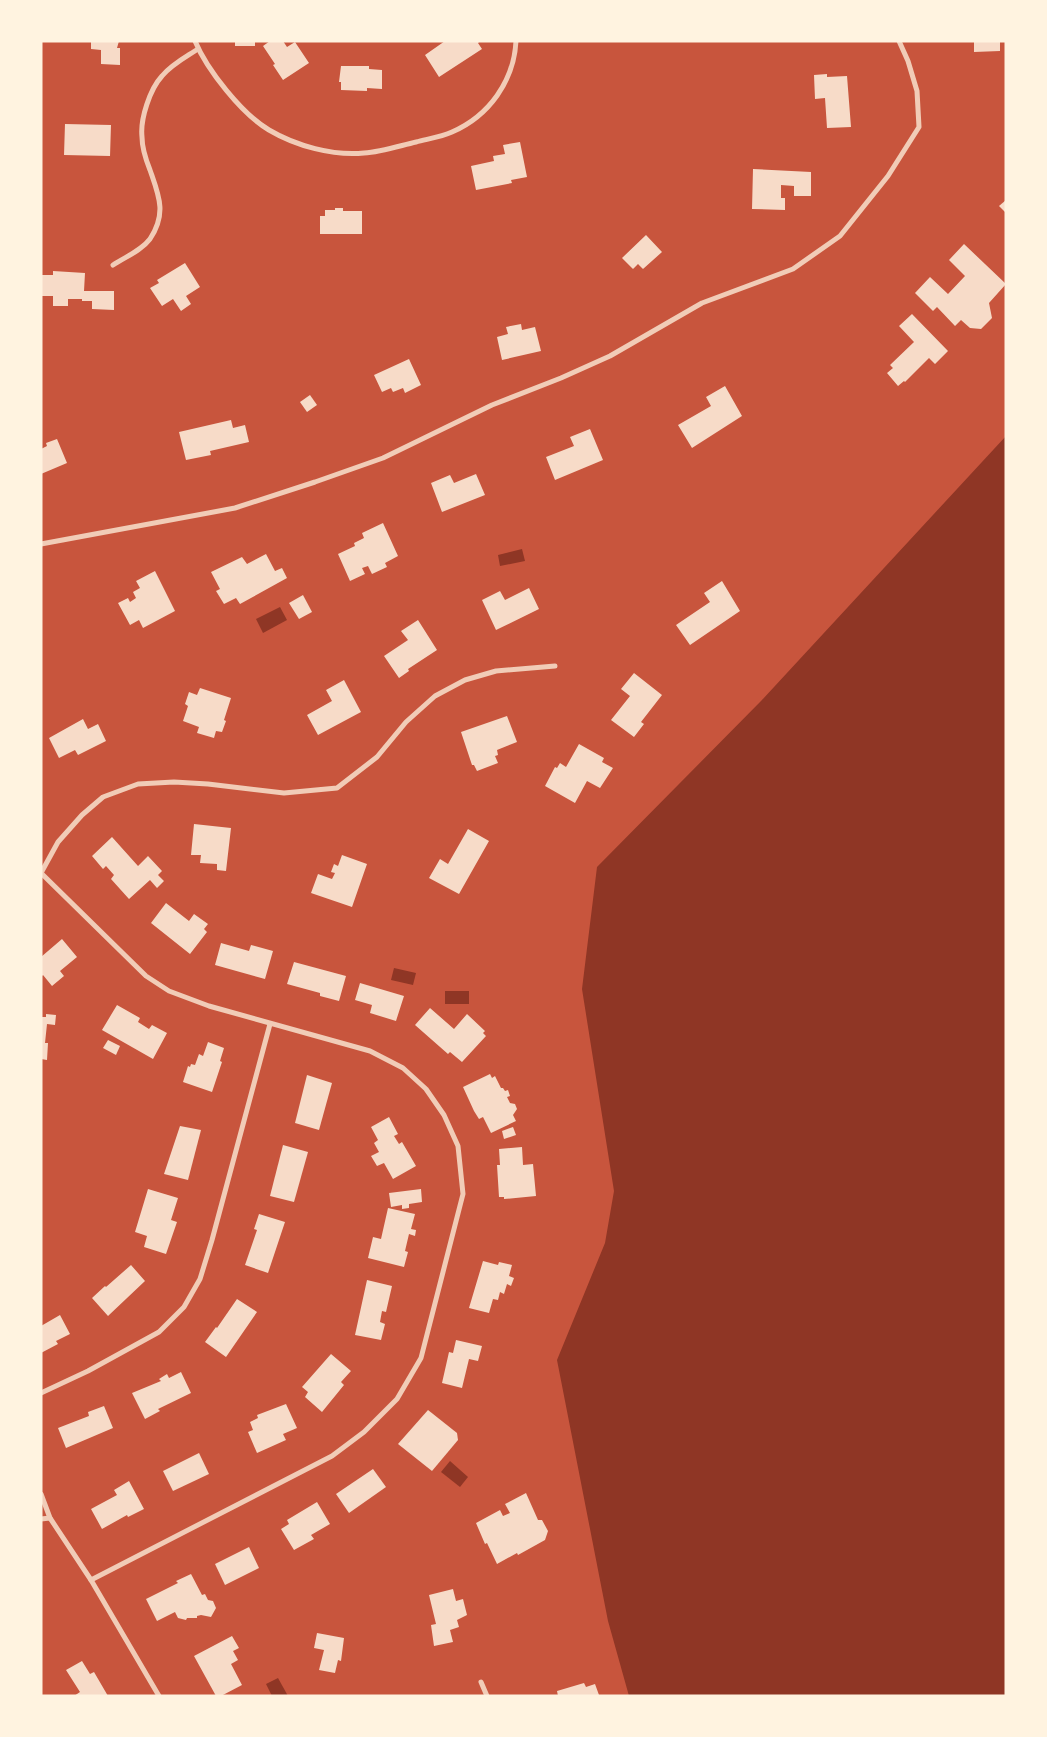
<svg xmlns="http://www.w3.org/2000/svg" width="1047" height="1737" font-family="Arial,sans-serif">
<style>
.water{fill:#8f3625}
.building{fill:#f7dbc8}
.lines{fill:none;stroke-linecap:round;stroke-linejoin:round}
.minor{stroke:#f1ccb7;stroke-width:5}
</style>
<rect width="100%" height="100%" fill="#c8553d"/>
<g class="water">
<path d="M1006 436V1696H629L608 1621 557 1360 605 1243 614 1191 582 989 597 867 761 701Z"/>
<path d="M522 549 525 561 500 566 498 555Z"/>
<path d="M280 607 287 620 263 633 256 619Z"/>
<path d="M394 968 416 973 413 985 391 980Z"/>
<rect x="445" y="991" width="24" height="13"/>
<path d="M450 1461 468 1477 460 1487 441 1472Z"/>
<path d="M278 1678 288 1696H272L266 1684Z"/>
</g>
<g class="building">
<path d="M91 41H119L117 48H120V65L101 64V50L91 49Z"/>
<rect x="235" y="41" width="20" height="5"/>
<path d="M270 41H283L287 47 295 42 309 63 283 80 273 65 275 64 263 46Z"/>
<path d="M445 41H480L478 43 482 49 439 77 425 55Z"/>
<path d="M974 41H1000V51L974 52Z"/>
<path d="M341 66H369V69L382 70V89L367 88V91L341 90V82H339Z"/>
<path d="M827 74V77L847 76 851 127 827 128 825 98 815 99 814 75Z"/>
<path d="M65 124 111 125 110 156 64 155Z"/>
<path d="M520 142 527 177 511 180 512 183 476 190 471 166 494 161 493 156 505 154 503 145Z"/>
<path d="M753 169 811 172V196H794V186L781 185V198H785V210L752 209Z"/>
<path d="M1006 200V213L999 206Z"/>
<path d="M335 208H343V211H362V234H320V216H325V210H335Z"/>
<path d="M646 235 662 252 643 269 638 264 633 269 622 258Z"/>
<path d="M964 244 1006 284 989 303 992 318 981 329 970 328 961 320 955 326 937 307 933 311 915 293 930 277 948 294 965 276 949 260Z"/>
<path d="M185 263 200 287 186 296 191 304 181 311 173 299 162 306 150 288 159 283 157 280Z"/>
<path d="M53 271 85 273 84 291H114V310L92 309V301H82V299H68V306H53V296H41V275H53Z"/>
<path d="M912 314 948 351 935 364 929 358 905 382 904 381 898 386 887 373 893 368 890 365 914 342 899 326Z"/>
<path d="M521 324 522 330 535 327 541 351 502 360 497 337 508 334 506 327Z"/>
<path d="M409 359 421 385 405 393 403 388 393 392 391 388 382 392 374 375Z"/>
<path d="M725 386 742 416 692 448 678 425 711 406 706 397Z"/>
<path d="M310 395 317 405 307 412 300 402Z"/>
<path d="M231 420 233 428 245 425 249 442 210 451 211 455 186 460 179 432Z"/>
<path d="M590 429 603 460 555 480 546 457 574 446 570 437Z"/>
<path d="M57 439 67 463 41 474V449L47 446 46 443Z"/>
<path d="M476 474 485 495 442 512 431 483 450 475 454 483Z"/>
<path d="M383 523 398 556 385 563 387 567 372 574 368 566 362 568 365 574 350 581 338 554 355 546 354 543 364 538 362 533Z"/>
<path d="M266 554 275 571 282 568 287 578 240 604 236 598 224 604 216 591 220 589 211 572 242 557 247 564Z"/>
<path d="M155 571 175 611 143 628 139 620 130 625 118 603 128 598 130 602 136 598 133 592 140 588 136 581Z"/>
<path d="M722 581 740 611 690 645 676 625 710 602 704 593Z"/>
<path d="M529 588 539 609 496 630 482 600 500 591 505 600Z"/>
<path d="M303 595 312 612 299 619 289 603Z"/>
<path d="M418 620 437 650 408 669 409 671 399 678 384 656 408 640 401 631Z"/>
<path d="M634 673 662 695 641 722 644 724 634 737 611 720 630 696 621 689Z"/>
<path d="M344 680 361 712 318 735 307 715 332 701 326 690Z"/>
<path d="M200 688 231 698 224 720 226 721 222 732 216 731 214 738 197 733 199 727 183 721 188 706 185 704 189 692 197 695Z"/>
<path d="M507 716 517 742 497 750 498 755 495 756 498 763 477 771 474 765H472L461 732Z"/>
<path d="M83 719 88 729 98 724 106 741 78 755 75 750 59 758 49 738Z"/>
<path d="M579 744 604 758 602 762 613 768 600 788 587 781 575 803 545 786 555 767 557 768 560 763 566 767Z"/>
<path d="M194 824 231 828 226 871 217 870V864L200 863 201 855H191Z"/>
<path d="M468 829 489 841 459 894 429 878 440 859 448 864Z"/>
<path d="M112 837 138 866 148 856 162 871 158 875 164 881 157 888 150 880 129 899 111 879 114 875 106 866 103 869 92 856Z"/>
<path d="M342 855 367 864 352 907 311 893 318 874 332 879 335 873 331 872 334 864 338 866Z"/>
<path d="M166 903 189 921 194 914 208 924 204 929 207 932 190 954 151 923Z"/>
<path d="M62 939 77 957 60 971 64 976 52 986 43 975 41 977V957Z"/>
<path d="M221 943 249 951 251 945 273 951 265 979 215 965Z"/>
<path d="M294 962 346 976 339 1001 320 996V993L287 984Z"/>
<path d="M360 983 404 996 396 1021 370 1013 372 1005 355 1000Z"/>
<path d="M117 1005 140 1018 138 1022 149 1029 152 1025 167 1033 153 1059 102 1030Z"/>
<path d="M430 1008 454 1029 467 1014 485 1031 483 1033 486 1036 462 1062 450 1052 448 1054 415 1025Z"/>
<path d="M46 1014 56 1015 55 1025 47 1024 45 1043H48L47 1060 41 1059V1017H46Z"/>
<path d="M108 1040 120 1046 116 1055 103 1048Z"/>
<path d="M208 1042 224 1048 220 1061 222 1062 212 1092 183 1082 188 1066 190 1067 191 1064 195 1065 199 1054 203 1056Z"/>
<path d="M490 1074 492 1078 495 1076 501 1088H503L505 1091 508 1090 510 1096 507 1097 510 1103 515 1104 517 1109 513 1115 516 1121 491 1133 483 1117 479 1119 474 1111 463 1087Z"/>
<path d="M307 1075 332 1083 319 1130 295 1123Z"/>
<path d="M389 1117 398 1134 394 1136 399 1144 402 1142 416 1166 393 1179 384 1163 377 1166 371 1156 379 1152 374 1143 378 1140 371 1127Z"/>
<path d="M180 1126 201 1130 188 1180 164 1174Z"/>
<path d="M513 1127 516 1135 504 1139 502 1131Z"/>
<path d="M283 1145 308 1152 294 1202 270 1196Z"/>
<path d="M522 1147 523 1165 533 1164 536 1196 504 1199V1197H499L497 1165H500L499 1149Z"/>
<path d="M148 1189 178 1198 171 1220 177 1222 166 1254 144 1247 147 1236 135 1232Z"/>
<path d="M421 1189 422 1202 409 1204V1208L402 1209V1205L391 1207 389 1193Z"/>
<path d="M388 1208 415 1214 411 1229 416 1230 415 1236 409 1234 405 1251 408 1252 404 1267 368 1258 373 1237 381 1239Z"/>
<path d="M259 1214 285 1222 268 1273 245 1265 257 1230 254 1229Z"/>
<path d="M483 1261 498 1265 499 1262 512 1265 509 1276 514 1278 511 1286 507 1284 504 1294 500 1292 498 1300 493 1299 489 1313 469 1308Z"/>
<path d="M131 1265 145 1281 108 1316 92 1298 105 1286 106 1287Z"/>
<path d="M367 1280 392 1286 386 1312 382 1311 380 1322 385 1324 381 1340 355 1335Z"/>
<path d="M237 1299 257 1312 226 1357 205 1342 216 1327 217 1328Z"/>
<path d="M60 1315 70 1334 56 1341 58 1344 41 1353V1326Z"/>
<path d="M456 1340 482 1346 478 1361 469 1359 462 1388 442 1383 449 1352 453 1353Z"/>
<path d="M331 1354 351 1371 341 1382 344 1385 322 1412 305 1397 308 1392 302 1387Z"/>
<path d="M181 1372 191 1393 158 1409 160 1411 145 1419 132 1393 161 1381 159 1379 167 1374 169 1378Z"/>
<path d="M286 1404 297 1428 283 1434 286 1440 257 1453 248 1432 253 1430 250 1422 258 1418 257 1415Z"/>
<path d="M104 1406 113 1428 66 1448 58 1428 89 1416 88 1412Z"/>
<path d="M428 1410 457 1433 458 1440 432 1471 398 1444Z"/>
<path d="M199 1453 209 1474 173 1491 163 1471Z"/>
<path d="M373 1469 386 1487 349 1513 336 1494Z"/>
<path d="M129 1481 144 1509 128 1517 127 1515 102 1529 91 1509 117 1495 114 1490Z"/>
<path d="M526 1493 538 1520H542L548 1531 545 1540 518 1555 517 1553 497 1564 487 1543 485 1544 476 1523 500 1510 503 1516 510 1513 505 1504Z"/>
<path d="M317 1502 330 1524 311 1535 314 1539 294 1550 281 1529 289 1524 287 1520Z"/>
<path d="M249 1547 259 1568 225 1585 215 1564Z"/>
<path d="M191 1574 202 1595 205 1594 208 1600 213 1601 216 1608 211 1617 201 1615 197 1616V1618H187L186 1620 178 1618 175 1612 157 1621 146 1599 178 1583 176 1581Z"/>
<path d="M453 1589 456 1601 463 1599 467 1615 457 1620 459 1627 450 1630 453 1642 434 1646 431 1625 436 1624 429 1595Z"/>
<path d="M317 1633 344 1638 341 1661 338 1660 335 1673 319 1670 324 1650 314 1648Z"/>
<path d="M232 1636 239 1648 233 1651 238 1660 231 1664 242 1685 221 1696H216L194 1656Z"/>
<path d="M82 1661 90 1674 94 1672 108 1696H74L80 1692 66 1670Z"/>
<path d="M584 1683 586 1687 595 1684 599 1695 558 1696 557 1691Z"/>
</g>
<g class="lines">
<g class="minor">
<path d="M195 41C207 70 242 114 269 130 296 146 333 156 364 153 381 152 399 146 416 142 427 139 441 137 452 132 489 116 514 81 516 41"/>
<path d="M113 265C125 257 141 251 150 239 167 213 159 196 150 170 146 160 142 147 142 137 140 119 150 89 162 76 172 64 186 57 198 49"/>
<path d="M41 544 235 508 315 482 383 458 492 405 561 378 610 356 702 303 793 269 840 236 888 176 919 127 917 91 908 61 899 41"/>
<path d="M41 873 146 976 169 991 209 1006 370 1051 403 1068 426 1089 444 1115 458 1146 463 1194 421 1358 397 1399 364 1432 332 1456 91 1580"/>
<path d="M41 873 58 842 82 815 103 797 138 784 174 782 208 784 284 793 337 788 377 757 406 722 435 696 465 680 496 671 555 666"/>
<path d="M41 1393 88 1371 159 1332 184 1307 200 1279 212 1240 270 1024"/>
<path d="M41 1494 50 1518 91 1580 159 1696"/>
<path d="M41 1519 50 1518"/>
<path d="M481 1682 487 1696"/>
</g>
</g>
<rect width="1047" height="1737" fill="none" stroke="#fff3e0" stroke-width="85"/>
</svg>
